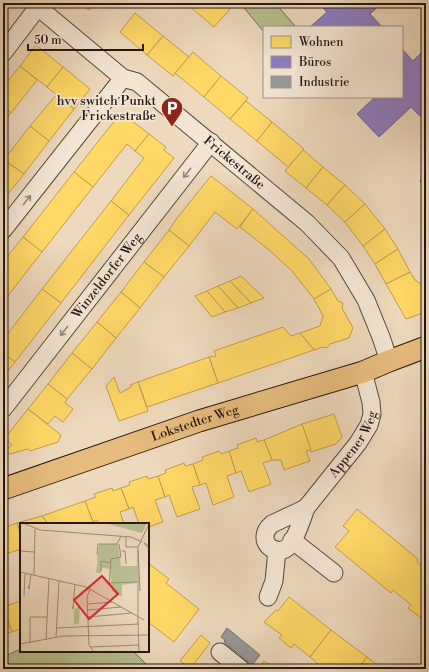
<svg xmlns="http://www.w3.org/2000/svg" width="429" height="672" font-family="'Libre Bodoni',serif">
<style>
.green{fill:#b9bf90;stroke:#706a50}
.homes{fill:#ffd966;stroke:#be9e4c}
.offices{fill:#8e7cc3;stroke:#6f5d8d}
.industry{fill:#999;stroke:#767270}
.lines{fill:none;stroke-linecap:round;stroke-linejoin:round}
.minor-casing{stroke:#58473a;stroke-width:19}
.major-casing{stroke:#26160f;stroke-width:23}
.minor{stroke:#f3e6d4;stroke-width:17}
.major{stroke:#e6bc7e;stroke-width:21}
.oneway{stroke:#97887b}
.labels{text-anchor:middle;dominant-baseline:central;stroke-width:4;stroke-linejoin:round;paint-order:stroke}
.poi-label{font-size:13px;fill:#26160f;stroke:#f3e6d4;text-anchor:end}
.street-label{font-size:13px;fill:#26160f;stroke:#f3e6d4}
.inset-road{fill:none;stroke:#9d8b77;stroke-width:1}
.view{fill:#d62828;fill-opacity:0.15;stroke:#d62828;stroke-width:2}
.inset-edge{fill:none;stroke:#26160f;stroke-width:2}
</style>
<rect width="100%" height="100%" fill="#edd9bd"/>
<filter id="stains"><feTurbulence type="fractalNoise" baseFrequency=".005" numOctaves="4"/><feColorMatrix values="0 0 0 0 .2 0 0 0 0 .09 0 0 0 0 .02 0 0 0 .5 -.17"/></filter>
<radialGradient id="worn" r=".72"><stop offset=".6" stop-color="#630" stop-opacity="0"/><stop offset="1" stop-color="#630" stop-opacity=".3"/></radialGradient>
<g class="green">
<path d="M240 3H275L295 26 264 27V32Z"/>
<path d="M21 649V651H133L151 669H3V657Z"/>
</g>
<g class="homes">
<path d="M80 3H95L89 10Z"/>
<path d="M190 3H223L230 9 214 27 188 5Z"/>
<path d="M135 13 163 36 147 55 120 32Z"/>
<path d="M163 36 189 57 173 76 147 55Z"/>
<path d="M36 45 63 67 47 87 20 66Z"/>
<path d="M193 52 221 76 204 97 175 73Z"/>
<path d="M20 66 37 80 11 113 3 107V87Z"/>
<path d="M63 67 90 89 74 109 47 87Z"/>
<path d="M221 76 248 98 230 119 204 97Z"/>
<path d="M56 95 74 109 49 141 30 126Z"/>
<path d="M246 101 272 122 257 141 230 119Z"/>
<path d="M3 107 11 113 3 123Z"/>
<path d="M120 114 131 122 132 121 149 134 135 151 127 144 93 187 74 172Z"/>
<path d="M272 122 304 149 288 167 257 141Z"/>
<path d="M30 126 49 141 24 174 4 160Z"/>
<path d="M149 134 166 147 164 150 174 158 129 215 111 201 144 158 135 151Z"/>
<path d="M303 150 323 167 306 188 285 171Z"/>
<path d="M4 160 24 174 3 200V161Z"/>
<path d="M323 167 345 185 327 205 306 188Z"/>
<path d="M74 172 93 187 42 252 23 237Z"/>
<path d="M211 176 253 209 237 229 215 212 189 246 169 230 177 218Z"/>
<path d="M345 185 365 204 345 222 327 205Z"/>
<path d="M111 201 129 215 61 303 42 289Z"/>
<path d="M365 204 385 229 363 246 345 222Z"/>
<path d="M253 209 309 259 331 289 314 299 292 271 268 249 240 227Z"/>
<path d="M385 229 398 249 375 264 363 246Z"/>
<path d="M169 230 189 246 164 277 144 262Z"/>
<path d="M23 237 42 252 3 302V262Z"/>
<path d="M398 249 410 272 386 284 375 264Z"/>
<path d="M144 262 164 277 140 308 121 292Z"/>
<path d="M410 272 415 280 421 284 426 282V312L406 319 386 284Z"/>
<path d="M241 276 264 298 251 303 230 281Z"/>
<path d="M230 281 251 303 238 308 218 286Z"/>
<path d="M218 286 238 308 225 312 207 291Z"/>
<path d="M42 289 61 303 15 362 3 353V340Z"/>
<path d="M331 289 338 301 343 303 342 308 353 328 349 338 330 344 327 348 323 347 314 350 300 333 320 326 323 316 314 299Z"/>
<path d="M207 291 225 312 212 317 195 296Z"/>
<path d="M121 292 140 308 116 338 97 322Z"/>
<path d="M97 322 116 338 92 369 72 353Z"/>
<path d="M283 327 291 336 300 333 314 350 218 383 209 357 216 356 214 351Z"/>
<path d="M3 353 15 362 3 377Z"/>
<path d="M72 353 92 369 67 399 48 384Z"/>
<path d="M209 357 218 383 147 407 138 382Z"/>
<path d="M114 377 120 393 131 387 130 385 138 382 148 411 119 421 106 386Z"/>
<path d="M48 384 67 399 65 403 73 409 63 422 55 416 48 424 28 409Z"/>
<path d="M28 409 61 435 58 442 30 451 28 449 10 454 5 451 12 445 5 438Z"/>
<path d="M334 414 342 437 336 444 311 452 302 424Z"/>
<path d="M302 424 311 450 306 451 310 461 284 470 281 460H272L264 440Z"/>
<path d="M256 438 257 442 264 440 272 460 263 463 271 484 249 492 241 471 236 473 229 451 238 448 237 445Z"/>
<path d="M219 451 221 454 229 451 236 473 227 476 234 497 213 505 206 483 200 485 193 464 203 460 202 457Z"/>
<path d="M184 463 185 466 193 464 200 485 192 487 200 509 177 517 169 495 165 497 158 476 166 473 165 470Z"/>
<path d="M147 476 148 479 158 476 165 497 155 500 163 522 148 527V524H139L133 507 129 509 121 488 130 485 129 482Z"/>
<path d="M112 488 113 491 121 488 129 509 120 512 124 524H98L97 520 93 522 85 501 96 497 94 494Z"/>
<path d="M85 501 93 522 92 524H48L42 516Z"/>
<path d="M357 509 418 559 417 562 426 569V622L408 608 411 605 393 590 391 593 335 547 349 531 343 526Z"/>
<path d="M42 516 48 524H21V535L17 523Z"/>
<path d="M17 523 21 535V549L3 555V528Z"/>
<path d="M148 563 169 579 166 583 199 609 174 642 148 622Z"/>
<path d="M289 597 331 630 310 657 294 644 291 648 279 638 282 635 264 622 276 610 278 611Z"/>
<path d="M21 601V630L20 629 12 632 3 607Z"/>
<path d="M3 607 12 632 3 635V637Z"/>
<path d="M331 630 367 657 358 669H324L310 657Z"/>
<path d="M201 635 210 643 190 669 180 661Z"/>
<path d="M367 657 382 669H358Z"/>
<path d="M264 661 275 669H258Z"/>
</g>
<g class="offices">
<path d="M318 3H382L370 14 382 27H310L327 12Z"/>
<path d="M426 48V122L411 107 379 137 357 114 375 97H402V49L413 61Z"/>
<path d="M426 176V188L420 181Z"/>
</g>
<path class="industry" d="M227 628 260 655 252 665 224 642 225 640 221 637Z"/>
<g class="lines">
<g class="minor-casing">
<g id="minor">
<path id="s1" d="M33 3 123 78 137 82 307 223 341 258 366 300 381 337 389 361"/>
<path d="M3 53 38 7"/>
<path d="M3 230 123 78"/>
<path id="s2" d="M3 409 211 142"/>
<path id="s3" d="M306 508 358 443 369 425 372 414 371 402 363 372"/>
<path d="M306 508C302 519 297 536 290 545 277 561 253 540 272 524Z"/>
<path d="M292 540 334 573"/>
<path d="M268 597 274 581 277 550"/>
<path d="M220 652 241 669"/>
</g>
</g>
<g class="major-casing">
<g id="major">
<path id="s4" d="M3 489 199 421 363 372 389 361 426 347"/>
</g>
</g>
<use href="#minor" class="minor"/>
<use href="#major" class="major"/>
</g>
<defs><path id="oneway-shaft" d="M-6 0H5M1.5-3L5.5 0L1.5 3" fill="none" stroke-width="1.6" stroke-linecap="round" stroke-linejoin="round"/></defs>
<g class="oneway">
<use href="#oneway-shaft" transform="translate(187 173) rotate(128)"/>
<use href="#oneway-shaft" transform="translate(27 200) rotate(-52)"/>
<use href="#oneway-shaft" transform="translate(64 331) rotate(128)"/>
</g>
<defs>
<g id="parking-pin" transform="scale(1.15)"><path d="M0 17L-7.5 6A9.5 9.5 0 1 1 7.5 6Z" fill="#8f2418" stroke="#f3e6d4"/><path d="M-3.5-5.5H1a3.5 3.5 0 0 1 0 7H-1V5.5H-3.5ZM-1-3.4V-.6H.8a1.4 1.4 0 0 0 0-2.8Z" fill="#fff"/></g>
</defs>
<g fill-rule="evenodd">
<use href="#parking-pin" x="172" y="108"/>
</g>
<g class="labels">
<g class="poi-label">
<text x="156" y="101">hvv switch Punkt<tspan x="156" dy="15">Frickestraße</tspan></text>
</g>
<g class="street-label">
<text stroke="none"><textPath href="#s1" startOffset="258">Frickestraße</textPath></text>
<text stroke="none"><textPath href="#s2" startOffset="169">Winzeldorfer Weg</textPath></text>
<text stroke="none"><textPath href="#s4" startOffset="203">Lokstedter Weg</textPath></text>
<text stroke="none"><textPath href="#s3" startOffset="80">Appener Weg</textPath></text>
</g>
</g>
<g transform="translate(20 523)">
<rect width="129" height="129" fill="#edd9bd"/>
<path d="M84 0H127L122 10ZM79 21H98L101 43H117V60L102 62V74L92 68 90 46 82 45 81 50H76ZM60 82 59 100 54 102V87Z" fill="#b9bf90"/>
<path class="inset-road" d="M3 0 20 7 111 14 122 19M106 14V24H118M128 22 124 20 129 26M118 27 120 68M0 28 14 29M102 28H105L106 41M77 32 78 21H97L101 13M91 36 101 34 99 21M81 48V38L91 40M0 49 66 64 124 97M14 52 15 6M90 60 117 59M89 62 91 36M8 63 9 66 11 51M70 66 67 74 69 122 74 129M4 73 5 51M68 81 92 79M52 83 53 86 55 61M68 87 101 84M12 94H27M68 94 112 90M118 99 119 129M118 100V24L129 1M37 105 119 101M36 114 39 58M26 117 29 55M10 120V94H12M0 121 43 113 129 112M70 124 119 122"/>
<path class="view" d="M82 53 98 71 69 96 54 77Z"/>
<rect width="129" height="129" class="inset-edge"/>
</g>
<rect width="429" height="672" fill="none" stroke="#edd9bd" stroke-width="16"/>
<rect x="4" y="4" width="421" height="664" fill="none" stroke="#26160f" stroke-width="2"/>
<rect x="8" y="8" width="413" height="656" fill="none" stroke="#26160f"/>
<rect x="263" y="26" width="140" height="72" fill="#f3e6d4" stroke="#a19385"/>
<rect x="271" y="36" width="20" height="12" fill="#ffd966" stroke="#a19385"/>
<text x="299" y="46" font-size="12" fill="#26160f">Wohnen</text>
<rect x="271" y="56" width="20" height="12" fill="#8e7cc3" stroke="#a19385"/>
<text x="299" y="66" font-size="12" fill="#26160f">Büros</text>
<rect x="271" y="76" width="20" height="12" fill="#999999" stroke="#a19385"/>
<text x="299" y="86" font-size="12" fill="#26160f">Industrie</text>
<path d="M28 44v6h115v-6" fill="none" stroke="#26160f" stroke-width="2"/>
<text x="34" y="44" font-size="12" fill="#26160f" stroke="#f3e6d4" stroke-width="3" paint-order="stroke">50 m</text>
<rect width="100%" height="100%" filter="url(#stains)"/>
<rect width="100%" height="100%" fill="url(#worn)"/>
</svg>
